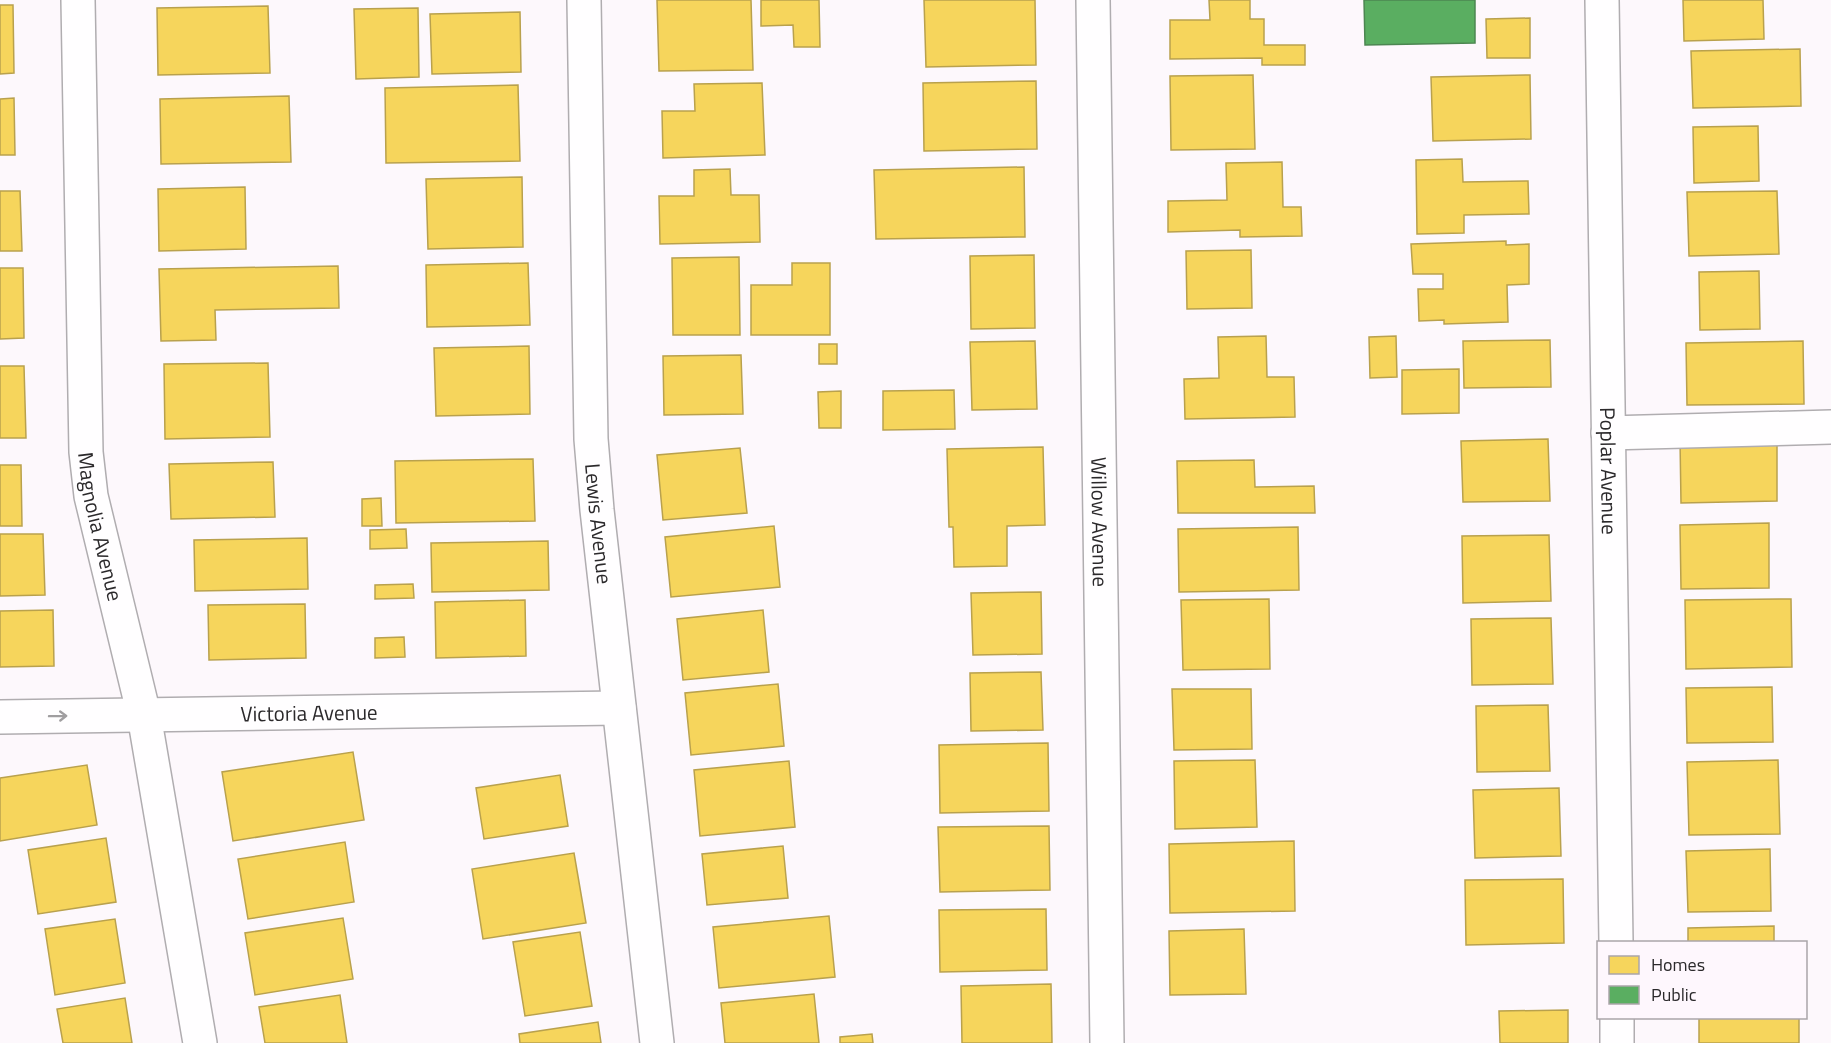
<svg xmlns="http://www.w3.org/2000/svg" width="1831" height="1043" font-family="'Titillium Web',sans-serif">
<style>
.homes{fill:#f6d55c;stroke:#b9a14d;stroke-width:1.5}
.public{fill:#5aae61;stroke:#4c8651;stroke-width:1.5}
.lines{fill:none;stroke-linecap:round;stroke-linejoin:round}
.minor-casing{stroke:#b0adb0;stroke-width:36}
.major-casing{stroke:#b0adb0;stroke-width:36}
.minor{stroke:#fffeff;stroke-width:33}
.major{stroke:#fffeff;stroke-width:33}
.oneway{stroke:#a09ea0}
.labels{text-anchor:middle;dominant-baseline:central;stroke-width:6;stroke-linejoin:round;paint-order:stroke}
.street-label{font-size:21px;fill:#2b292b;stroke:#fef7fd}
</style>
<rect width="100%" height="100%" fill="#fdf8fc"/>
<g class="homes">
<path d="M657 0H751L753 70 659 71Z"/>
<path d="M761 0H819L820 47H794L793 25 761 26Z"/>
<path d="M924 0H1035L1036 65 926 67Z"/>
<path d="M1209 0H1250V19H1264V45H1305V65H1262V58L1170 59V20H1210Z"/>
<path d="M1683 0H1763L1764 39 1684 41Z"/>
<path d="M0 5H13L14 73 0 74Z"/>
<path d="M268 6 270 73 158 75 157 8Z"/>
<path d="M418 8 419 77 356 79 354 9Z"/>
<path d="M520 12 521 72 432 74 430 14Z"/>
<path d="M1530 18V58H1487L1486 19Z"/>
<path d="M1800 49 1801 106 1693 108 1691 51Z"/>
<path d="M1253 75 1255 149 1171 150 1170 76Z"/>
<path d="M1530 75 1531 139 1433 141 1431 77Z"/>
<path d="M1036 81 1037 149 924 151 923 83Z"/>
<path d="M762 83 765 155 663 158 662 111H695L694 84Z"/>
<path d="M518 85 520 161 386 163 385 88Z"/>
<path d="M289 96 291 162 161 164 160 99Z"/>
<path d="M14 98 15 155H0V99Z"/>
<path d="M1758 126 1759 181 1694 183 1693 127Z"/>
<path d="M1462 159 1463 182 1528 181 1529 214 1464 215V233L1417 234 1416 160Z"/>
<path d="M1282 162 1283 207H1301L1302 236 1240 237V230L1168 232V201L1227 200 1226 163Z"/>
<path d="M1024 167 1025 237 876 239 874 170Z"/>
<path d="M730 169 731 195H759L760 242 660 244 659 196H694V170Z"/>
<path d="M522 177 523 247 428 249 426 179Z"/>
<path d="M245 187 246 249 159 251 158 189Z"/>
<path d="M0 191H20L22 251H0Z"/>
<path d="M1777 191 1779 254 1689 256 1687 192Z"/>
<path d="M1506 241V245L1529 244V284L1507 285 1508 322 1444 324V320L1419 321 1418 289H1443V274H1413L1411 244Z"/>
<path d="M1251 250 1252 308 1187 309 1186 251Z"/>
<path d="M1034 255 1035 328 971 329 970 256Z"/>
<path d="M739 257 740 335H673L672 258Z"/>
<path d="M528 263 530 325 427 327 426 265Z"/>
<path d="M792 263H830V335H751V285H792Z"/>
<path d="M338 266 339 308 215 310 216 340 161 341 159 269Z"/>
<path d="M0 268H23L24 338 0 339Z"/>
<path d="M1759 271 1760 329 1700 330 1699 272Z"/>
<path d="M1266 336 1267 377H1294L1295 417 1185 419 1184 379 1219 378 1218 337Z"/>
<path d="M1396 336 1397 377 1370 378 1369 337Z"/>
<path d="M1550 340 1551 387 1464 388 1463 341Z"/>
<path d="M1035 341 1037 409 972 410 970 342Z"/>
<path d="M1803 341 1804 404 1687 405 1686 343Z"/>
<rect x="819" y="344" width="18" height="20"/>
<path d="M529 346 530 414 436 416 434 348Z"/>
<path d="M741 355 743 414 664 415 663 356Z"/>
<path d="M268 363 270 437 165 439 164 364Z"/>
<path d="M0 366H24L26 438H0Z"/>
<path d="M1459 369V413L1402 414V370Z"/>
<path d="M954 390 955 429 883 430V391Z"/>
<path d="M841 391V428H819L818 392Z"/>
<path d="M1777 437V501L1681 503 1680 440Z"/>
<path d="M1548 439 1550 501 1463 502 1461 441Z"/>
<path d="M1043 447 1045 525 1007 526V566L954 567 953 527H949L947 449Z"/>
<path d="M740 448 747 513 663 520 657 455Z"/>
<path d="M533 459 535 521 396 523 395 461Z"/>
<path d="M1254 460 1255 487 1314 486 1315 513H1178L1177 461Z"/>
<path d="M273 462 275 517 171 519 169 464Z"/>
<path d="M0 465H21L22 526H0Z"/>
<path d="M381 498 382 526H362V499Z"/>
<path d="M1769 523V588L1681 589 1680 525Z"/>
<path d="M774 526 780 587 671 597 665 537Z"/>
<path d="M1298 527 1299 590 1179 592 1178 529Z"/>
<path d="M406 529 407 548 370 549V530Z"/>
<path d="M0 534H43L45 595 0 596Z"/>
<path d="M1549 535 1551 601 1463 603 1462 536Z"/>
<path d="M307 538 308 589 195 591 194 540Z"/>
<path d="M548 541 549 590 432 592 431 543Z"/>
<path d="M413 584 414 598 375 599V585Z"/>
<path d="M1041 592 1042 654 973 655 971 593Z"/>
<path d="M1269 599 1270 669 1183 670 1181 600Z"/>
<path d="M1791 599 1792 667 1686 669 1685 600Z"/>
<path d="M525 600 526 656 436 658 435 602Z"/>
<path d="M305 604 306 658 209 660 208 605Z"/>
<path d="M53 610 54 666 0 667V611Z"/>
<path d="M763 610 769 672 683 680 677 619Z"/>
<path d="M1551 618 1553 684 1472 685 1471 619Z"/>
<path d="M404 637 405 657 375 658V638Z"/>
<path d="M1041 672 1043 730 971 731 970 673Z"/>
<path d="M778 684 784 746 691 755 685 693Z"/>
<path d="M1772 687 1773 742 1687 743 1686 688Z"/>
<path d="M1172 689H1251L1252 749 1174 750Z"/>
<path d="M1548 705 1550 771 1477 772 1476 706Z"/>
<path d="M1048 743 1049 811 940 813 939 745Z"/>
<path d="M353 752 364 820 233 841 222 772Z"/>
<path d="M1255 760 1257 827 1175 829 1174 761Z"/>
<path d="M1778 760 1780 834 1689 835 1687 762Z"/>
<path d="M789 761 795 827 700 836 694 770Z"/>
<path d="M87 765 97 825 0 841V778Z"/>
<path d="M560 775 568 826 484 839 476 788Z"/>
<path d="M1559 788 1561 856 1475 858 1473 790Z"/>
<path d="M1049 826 1050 890 940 892 938 827Z"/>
<path d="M106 838 116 902 38 914 28 850Z"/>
<path d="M1294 841 1295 911 1170 913 1169 844Z"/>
<path d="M345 842 354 902 248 919 238 859Z"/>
<path d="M783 846 788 898 707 905 702 854Z"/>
<path d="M1770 849 1771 911 1688 912 1686 851Z"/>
<path d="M574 853 586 923 483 939 472 869Z"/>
<path d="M1563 879 1564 943 1466 945 1465 880Z"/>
<path d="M1046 909 1047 970 940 972 939 910Z"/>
<path d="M829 916 835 977 719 988 713 927Z"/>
<path d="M343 918 353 979 255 995 245 933Z"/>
<path d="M115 919 125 983 55 995 45 929Z"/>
<path d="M1774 926V942H1688V928Z"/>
<path d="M1244 929 1246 994 1170 995 1169 931Z"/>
<path d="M580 932 592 1006 525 1016 513 942Z"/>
<path d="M1051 984 1052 1043H962L961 986Z"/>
<path d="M814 994 819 1043H725L721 1003Z"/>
<path d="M340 995 347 1043H265L259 1007Z"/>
<path d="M125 998 132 1043H63L57 1009Z"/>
<path d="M1568 1010V1043H1500L1499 1011Z"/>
<rect x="1699" y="1018" width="100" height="25"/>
<path d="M598 1022 601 1043H520L519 1034Z"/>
<path d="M872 1034 873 1043H840V1037Z"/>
</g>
<path class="public" d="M1364 0H1475V43L1365 45Z"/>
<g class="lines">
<g class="minor-casing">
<g id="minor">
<path id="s1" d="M584 0 591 439 597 510 657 1043"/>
<path id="s2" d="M1093 0 1107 1043"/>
<path id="s3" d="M1602 0 1616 942"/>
<path d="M1608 433 1831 427"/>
<path id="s4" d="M0 717 619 708"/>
<path d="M1617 1018V1043"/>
</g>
</g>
<g class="major-casing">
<g id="major">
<path id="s5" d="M78 0 86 452 91 496 144 715 200 1043"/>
</g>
</g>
<use href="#minor" class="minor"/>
<use href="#major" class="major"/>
</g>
<defs><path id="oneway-shaft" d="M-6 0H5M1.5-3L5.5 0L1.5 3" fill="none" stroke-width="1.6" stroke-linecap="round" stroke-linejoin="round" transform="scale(1.5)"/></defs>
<use class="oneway" href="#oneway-shaft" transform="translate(58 716) rotate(-1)"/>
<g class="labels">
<g class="street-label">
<text stroke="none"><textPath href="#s3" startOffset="471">Poplar Avenue</textPath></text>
<text stroke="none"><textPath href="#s2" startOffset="522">Willow Avenue</textPath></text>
<text stroke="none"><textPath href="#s1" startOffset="524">Lewis Avenue</textPath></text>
<text stroke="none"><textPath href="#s5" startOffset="528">Magnolia Avenue</textPath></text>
<text stroke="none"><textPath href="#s4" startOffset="309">Victoria Avenue</textPath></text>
</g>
</g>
<rect x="1597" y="941" width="210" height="78" fill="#fef7fd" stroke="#aaa5a9" stroke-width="1.5"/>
<rect x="1609" y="956" width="30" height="18" fill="#f6d55c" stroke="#aaa5a9" stroke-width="1.5"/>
<text x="1651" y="971" font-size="18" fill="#2b292b">Homes</text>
<rect x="1609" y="986" width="30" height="18" fill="#5aae61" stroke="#aaa5a9" stroke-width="1.5"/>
<text x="1651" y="1001" font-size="18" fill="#2b292b">Public</text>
</svg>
